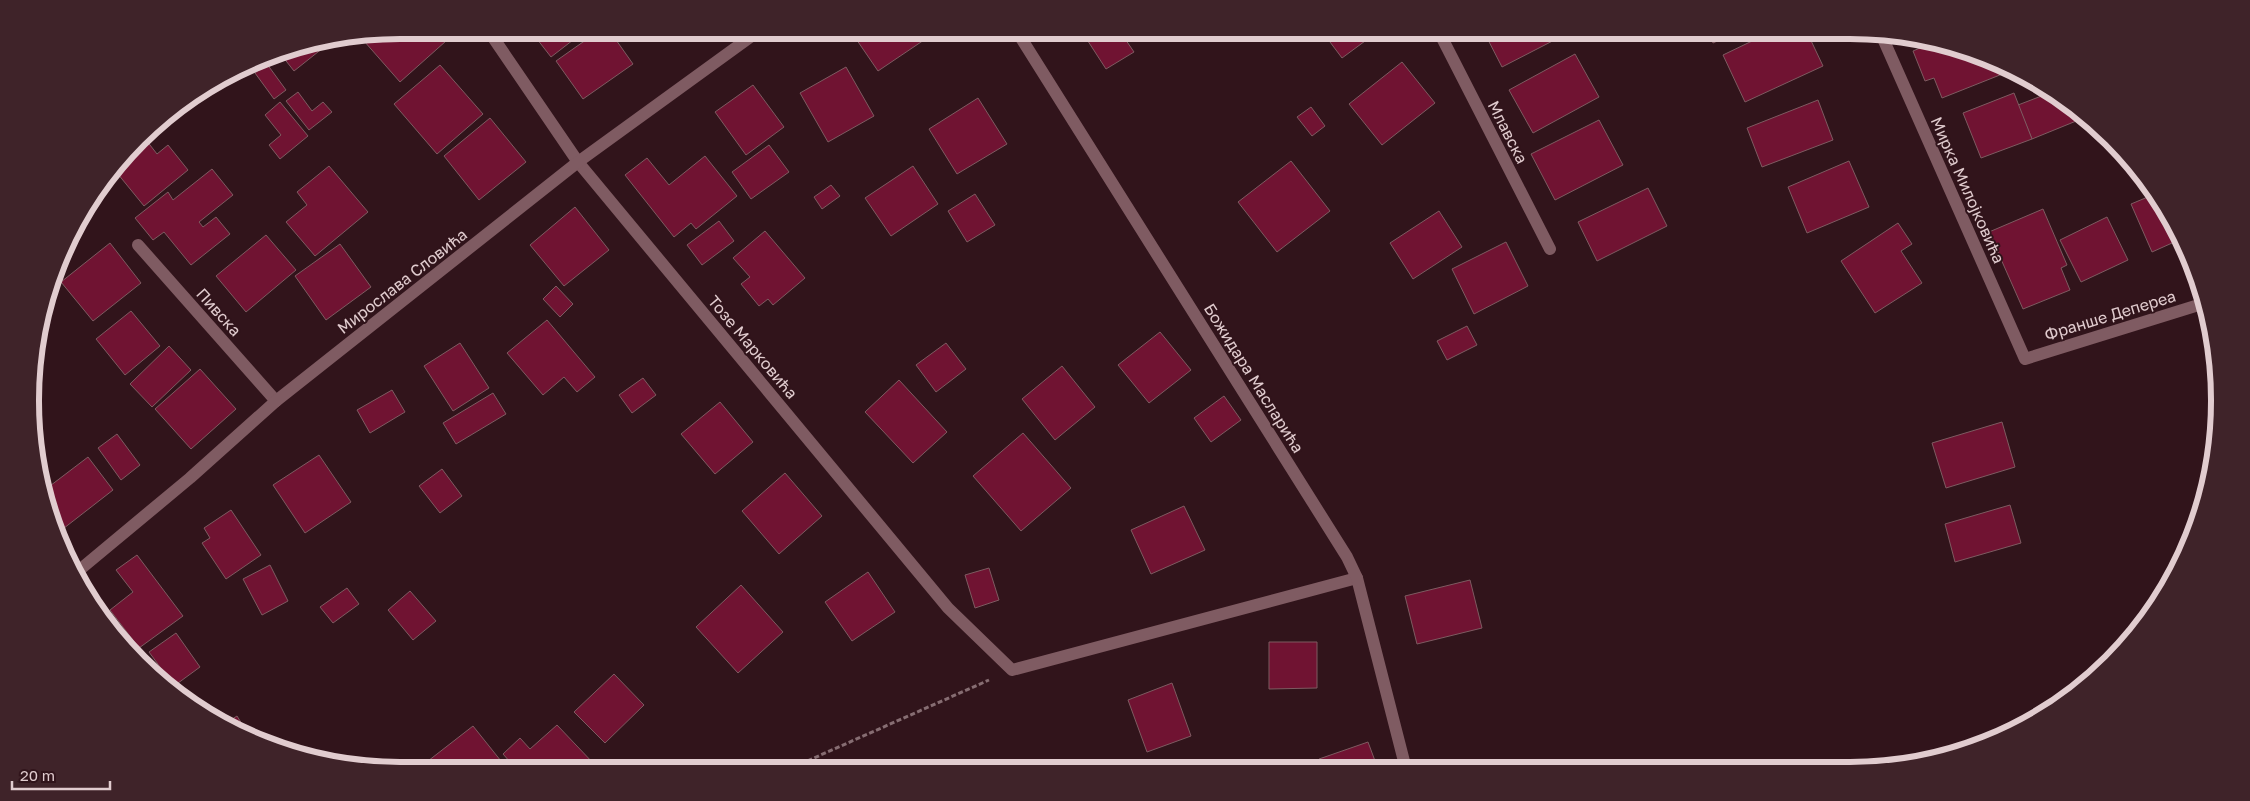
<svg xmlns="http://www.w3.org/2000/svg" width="2250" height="801" font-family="'Golos Text',sans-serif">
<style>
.building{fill:#701332;stroke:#7e5b61}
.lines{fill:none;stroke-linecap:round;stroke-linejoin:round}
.path{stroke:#866d72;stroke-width:3;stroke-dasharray:5 2.5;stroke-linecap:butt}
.minor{stroke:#7f5b62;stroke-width:12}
.labels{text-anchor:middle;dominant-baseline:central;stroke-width:4;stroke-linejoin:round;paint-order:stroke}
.street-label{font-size:16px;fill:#e1cccf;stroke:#31141b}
.rim{fill:none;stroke:#e1cccf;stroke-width:6}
</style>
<rect width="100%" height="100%" fill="#31141b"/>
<g class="building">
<path d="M400 30H437L446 41 400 82 364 41 373 33Z"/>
<path d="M530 30H586L551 57Z"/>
<path d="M600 30H609L633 64 583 99 556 61Z"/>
<path d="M850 30H917L924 40 878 71Z"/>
<path d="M1092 30H1119L1134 52 1106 69 1084 35Z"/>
<path d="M1321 30H1380L1342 58Z"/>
<path d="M1483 30H1569L1570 32 1502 67Z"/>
<path d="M1708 30H1741L1713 43Z"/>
<path d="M1775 30H1806L1823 66 1745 102 1723 55Z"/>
<path d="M330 37 333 40 294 71 279 52Z"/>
<path d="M1936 41 1945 43 2015 69 1942 98 1934 78 1925 81 1913 51Z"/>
<path d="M1575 54 1599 97 1533 133 1509 90Z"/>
<path d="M1402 62 1435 103 1382 145 1349 104Z"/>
<path d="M267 64 286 90 274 99 255 73Z"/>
<path d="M440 65 483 114 437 154 394 104Z"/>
<path d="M846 67 874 116 828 142 800 93Z"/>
<path d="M753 85 784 127 746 155 715 112Z"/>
<path d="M298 92 312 111 323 102 332 112 309 130 286 101Z"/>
<path d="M2052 92 2075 106 2086 117 2032 139 2018 105Z"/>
<path d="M2014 93 2032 139 1981 158 1963 113Z"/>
<path d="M978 98 1007 144 957 174 929 129Z"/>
<path d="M1818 100 1833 140 1762 167 1747 128Z"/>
<path d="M280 102 308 136 280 159 269 145 281 135 265 115Z"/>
<path d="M1311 107 1325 126 1312 136 1297 117Z"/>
<path d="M490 118 526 162 479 200 444 156Z"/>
<path d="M1599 120 1623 165 1555 200 1531 154Z"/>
<path d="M143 136 157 154 168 145 188 170 144 206 113 168Z"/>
<path d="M769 145 789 172 751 199 732 172Z"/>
<path d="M705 156 737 196 696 229 691 223 674 237 625 175 647 158 669 185Z"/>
<path d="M1291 161 1330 211 1277 252 1238 202Z"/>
<path d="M1849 161 1869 207 1807 233 1788 187Z"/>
<path d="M329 166 368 212 315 256 286 222 307 205 297 192Z"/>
<path d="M913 166 938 204 891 236 865 198Z"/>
<path d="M212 169 233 195 199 222 203 227 216 217 230 234 191 265 164 232 153 240 135 218 168 192 173 200Z"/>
<path d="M831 185 840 196 822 209 814 197Z"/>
<path d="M1648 188 1667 226 1597 261 1578 222Z"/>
<path d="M975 194 995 225 967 242 948 211Z"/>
<path d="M2155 194 2170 215 2181 239 2152 252 2131 204Z"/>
<path d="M575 207 609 250 564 286 530 245Z"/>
<path d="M2043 209 2067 265 2061 268 2070 290 2023 309 1989 232Z"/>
<path d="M1439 211 1462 247 1413 279 1390 243Z"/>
<path d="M2107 217 2128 260 2081 282 2060 240Z"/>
<path d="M719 221 734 241 702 265 687 245Z"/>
<path d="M1898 223 1912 244 1901 251 1922 283 1875 313 1841 261Z"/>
<path d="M765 231 805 278 773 305 768 299 759 306 741 284 750 277 733 258Z"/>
<path d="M266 235 296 270 246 312 216 276Z"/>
<path d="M1506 242 1528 286 1474 314 1452 269Z"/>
<path d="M110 243 141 283 93 321 61 282Z"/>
<path d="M340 244 371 287 326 320 295 276Z"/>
<path d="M556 286 573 304 560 317 543 299Z"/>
<path d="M131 311 160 346 125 375 96 339Z"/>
<path d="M547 320 595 377 577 392 564 377 543 395 507 353Z"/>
<path d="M1467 326 1477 345 1447 360 1437 341Z"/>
<path d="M1160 332 1191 370 1149 403 1118 365Z"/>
<path d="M460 343 489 388 453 411 424 366Z"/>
<path d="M946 343 966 369 936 392 916 365Z"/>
<path d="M169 346 191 370 152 407 130 384Z"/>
<path d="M1062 366 1095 407 1055 440 1022 399Z"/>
<path d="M200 369 236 409 191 449 155 409Z"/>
<path d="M643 378 656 395 632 413 619 395Z"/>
<path d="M899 380 947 432 913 463 865 412Z"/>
<path d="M392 390 405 412 370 433 357 410Z"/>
<path d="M493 393 506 414 456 444 443 423Z"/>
<path d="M1224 396 1241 420 1211 442 1194 418Z"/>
<path d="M720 402 753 442 715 474 681 434Z"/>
<path d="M2002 422 2015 467 1946 488 1932 443Z"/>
<path d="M1023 433 1071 488 1021 531 973 476Z"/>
<path d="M117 434 140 465 121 480 98 448Z"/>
<path d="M319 455 351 502 305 533 273 485Z"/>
<path d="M88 457 113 490 59 532 42 492Z"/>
<path d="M442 469 462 496 440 513 419 486Z"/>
<path d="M785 473 822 516 779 554 742 511Z"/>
<path d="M2010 505 2021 543 1955 562 1945 524Z"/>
<path d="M1184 506 1205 550 1151 574 1131 530Z"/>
<path d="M231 510 261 555 226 579 202 543 210 538 204 528Z"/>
<path d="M137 555 183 616 139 648 110 610 133 592 116 570Z"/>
<path d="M270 565 288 601 262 615 243 579Z"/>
<path d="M989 568 999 600 975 608 965 575Z"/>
<path d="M868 572 895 612 852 641 825 602Z"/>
<path d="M1470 580 1482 628 1417 644 1405 596Z"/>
<path d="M741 585 783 632 738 673 696 627Z"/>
<path d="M347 588 359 604 333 623 320 607Z"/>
<path d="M410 591 436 621 413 640 388 610Z"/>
<path d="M106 618 137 660 103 619Z"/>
<path d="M176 633 200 667 174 686 149 652Z"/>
<path d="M1269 642H1317V688L1269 689Z"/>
<path d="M614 674 644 705 605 743 574 712Z"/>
<path d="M1172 683 1191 736 1147 752 1128 700Z"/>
<path d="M237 716 247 732 226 723Z"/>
<path d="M557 725 595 765 589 771H518L503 754 520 738 530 749Z"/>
<path d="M473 726 509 771H436L428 761Z"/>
<path d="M1368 742 1378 769H1323L1319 759Z"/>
</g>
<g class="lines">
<path class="path" d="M787 770 989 680"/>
<g class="minor">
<path d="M488 30 578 162 948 608 1012 670 1357 578"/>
<path d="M1016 30 1347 557 1357 578 1406 769"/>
<path d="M1438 30 1550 249"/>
<path d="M1881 34 2025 359 2205 303"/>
<path d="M138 245 276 401"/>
<path d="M77 572 190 478 276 401 578 162 760 30"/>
</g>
</g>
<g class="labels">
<g class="street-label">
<text transform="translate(1508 132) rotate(63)">Млавска</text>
<text transform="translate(1968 190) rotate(66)">Мирка Милојковића</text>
<text transform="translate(402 281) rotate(-38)">Мирослава Словића</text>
<text transform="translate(219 312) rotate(48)">Пивска</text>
<text transform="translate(2110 315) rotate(-17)">Франше Депереа</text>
<text transform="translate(753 347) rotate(50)">Тозе Марковића</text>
<text transform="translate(1254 378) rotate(58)">Божидара Масларића</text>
</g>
</g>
<path d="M0 0H2250V801H0ZM400 39H1850A361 361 0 0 1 2211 400V401A361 361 0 0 1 1850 762H400A361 361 0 0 1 39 401V400A361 361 0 0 1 400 39Z" fill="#3f2329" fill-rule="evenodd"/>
<path class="rim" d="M400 39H1850A361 361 0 0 1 2211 400V401A361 361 0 0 1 1850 762H400A361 361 0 0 1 39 401V400A361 361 0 0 1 400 39Z"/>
<path d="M12 781v8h98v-8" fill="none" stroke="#e1cccf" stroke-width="2.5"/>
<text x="20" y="781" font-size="15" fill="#e1cccf" stroke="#31141b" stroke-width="4" paint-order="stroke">20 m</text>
</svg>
